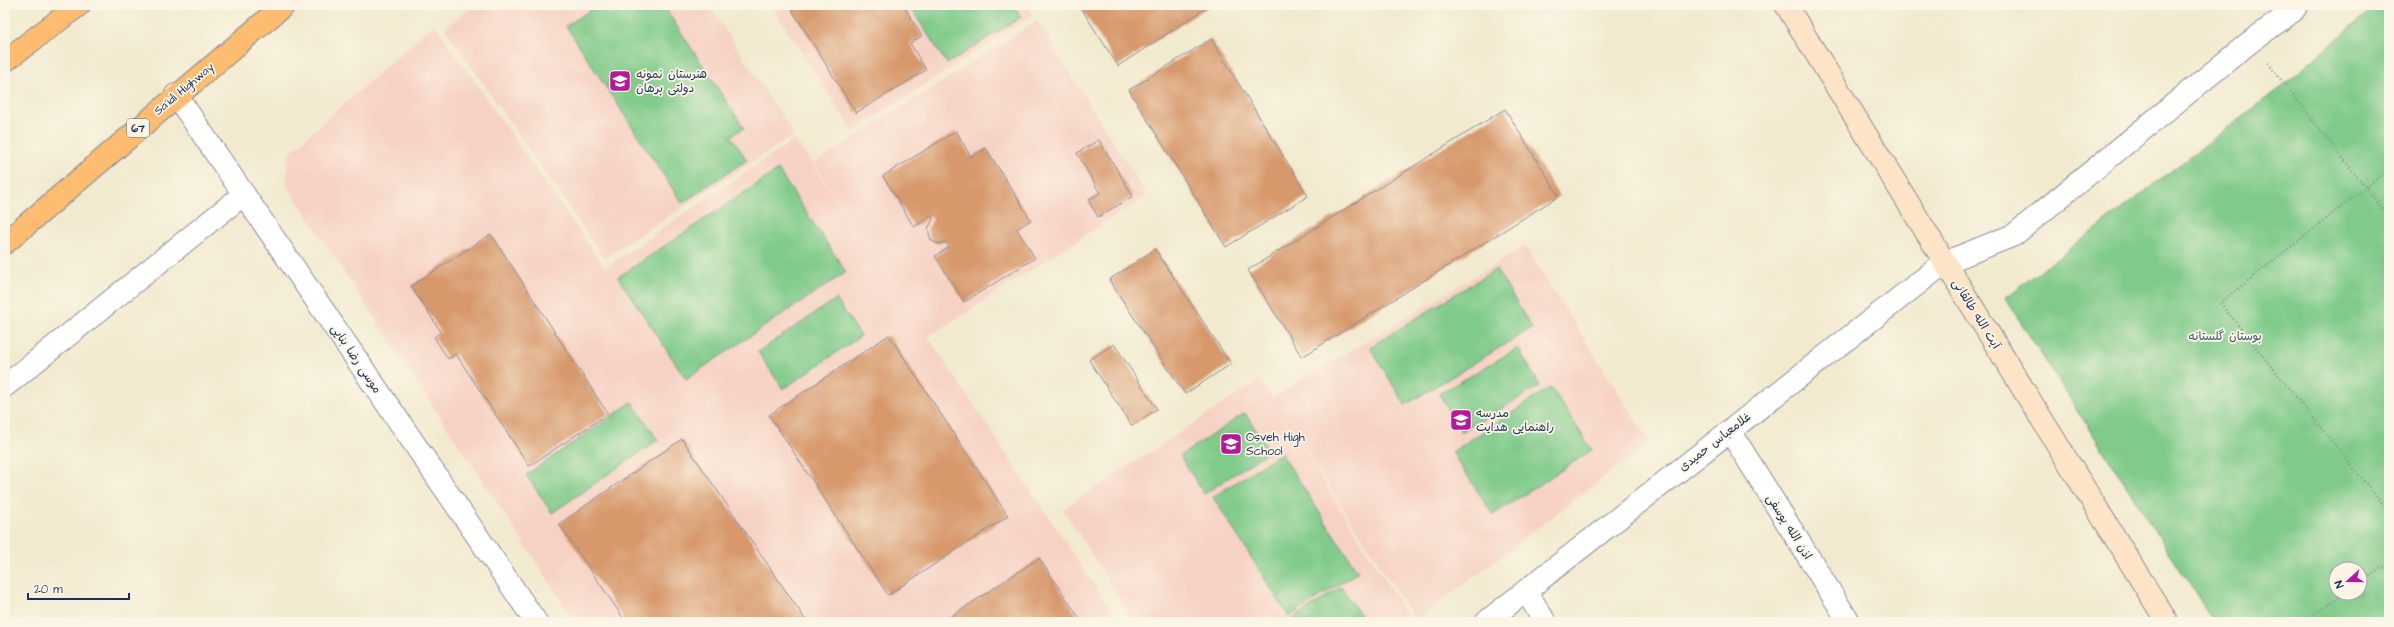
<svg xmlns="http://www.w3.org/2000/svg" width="2394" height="627" font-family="'Architects Daughter','Playpen Sans Arabic',sans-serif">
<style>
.built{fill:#f6d2c4}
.green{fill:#80cb8a;stroke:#4e7d74;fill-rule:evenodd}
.building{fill:#d7996c}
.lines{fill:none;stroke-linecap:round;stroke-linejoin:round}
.street-casing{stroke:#868c96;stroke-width:24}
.secondary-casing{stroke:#868c96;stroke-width:24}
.highway-casing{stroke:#868c96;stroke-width:24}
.path{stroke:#868c96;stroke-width:2.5;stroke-dasharray:1 3;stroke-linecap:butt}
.street{stroke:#fff;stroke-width:22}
.secondary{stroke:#fee4c6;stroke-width:22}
.highway{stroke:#fdbc70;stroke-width:22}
.labels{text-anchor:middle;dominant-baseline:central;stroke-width:3.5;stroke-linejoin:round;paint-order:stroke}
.shield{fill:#fcf5e5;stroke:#5e6a86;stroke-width:1}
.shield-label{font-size:11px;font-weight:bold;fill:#1b2f5e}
.poi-label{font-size:12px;fill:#1b2f5e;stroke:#fcf5e5;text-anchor:start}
.street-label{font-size:12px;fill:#1b2f5e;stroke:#fcf5e5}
.park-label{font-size:12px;fill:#345669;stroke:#fcf5e5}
</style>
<rect width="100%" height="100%" fill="#fcf5e5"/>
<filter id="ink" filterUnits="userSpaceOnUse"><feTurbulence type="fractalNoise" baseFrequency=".025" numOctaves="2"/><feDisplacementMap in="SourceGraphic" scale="8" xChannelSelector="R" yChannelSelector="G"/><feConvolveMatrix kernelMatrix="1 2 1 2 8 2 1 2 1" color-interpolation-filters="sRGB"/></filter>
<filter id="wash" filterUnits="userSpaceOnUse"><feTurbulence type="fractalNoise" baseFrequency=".012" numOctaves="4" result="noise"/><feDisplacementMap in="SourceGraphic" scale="16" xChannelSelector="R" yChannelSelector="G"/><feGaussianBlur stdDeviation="0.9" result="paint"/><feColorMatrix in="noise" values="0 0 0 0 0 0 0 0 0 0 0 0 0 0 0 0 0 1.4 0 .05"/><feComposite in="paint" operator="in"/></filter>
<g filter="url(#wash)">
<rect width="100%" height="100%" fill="#f2eacf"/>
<g class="built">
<path d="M473 5H709L794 135 604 258 445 28Z"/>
<path d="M771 5H1027L1033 15 853 131Z"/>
<path d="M1037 21 1147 195 928 337 1119 622H576L286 184 289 153 434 24 605 268 795 139 881 266 814 164Z"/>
<path d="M1525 246 1650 442 1416 621 1279 409 1411 622H1134L1063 509 1260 380 1272 398Z"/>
</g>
<g class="green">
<path d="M598 5H663L744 128 731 136 747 160 682 203 566 26Z"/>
<path d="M909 5H1014L1021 17 947 64Z"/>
<path d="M2377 5H2389V622H2214L2005 298 2285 84ZM2336 569H2360V593H2336Z"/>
<path d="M778 170 846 272 686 379 618 277Z"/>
<path d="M1496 269 1532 328 1405 405 1370 347Z"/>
<path d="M836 299 861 336 783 389 758 352Z"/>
<path d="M1518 348 1540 386 1461 432 1439 394Z"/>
<path d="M1551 387 1592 450 1493 515 1452 452Z"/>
<path d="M632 402 658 440 552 513 526 475Z"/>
<path d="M1245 413 1269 451 1204 494 1180 456Z"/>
<path d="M1281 453 1358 572 1289 617 1213 497Z"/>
<path d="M1341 587 1365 622H1288Z"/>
</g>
<g id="blocks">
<g class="building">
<path d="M789 5H903L922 36 910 43 926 70 856 113Z"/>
<path d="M1079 5H1211L1118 66Z"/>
<path d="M1211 39 1308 196 1226 247 1129 90Z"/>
<path d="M1505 109 1559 196 1302 357 1248 270Z"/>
<path d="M956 131 971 157 986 148 1031 220 1017 229 1035 258 964 302 935 256 949 247 946 242 937 244 931 240 928 229 933 219 931 216 914 227 883 176Z"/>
<path d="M1099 140 1133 196 1098 217 1088 200 1100 193 1077 153Z"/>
<path d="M491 234 608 414 529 466 456 354 448 359 434 337 441 332 411 286Z"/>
<path d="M1155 249 1231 364 1185 394 1109 280Z"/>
<path d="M889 335 1008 516 888 595 769 415Z"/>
<path d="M1114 344 1157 409 1132 426 1089 360Z"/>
<path d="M682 439 807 622H626L559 524Z"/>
<path d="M1039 558 1082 622H943Z"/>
</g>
</g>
</g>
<g filter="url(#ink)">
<use href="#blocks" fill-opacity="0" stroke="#868c96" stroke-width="1"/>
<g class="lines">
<g class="street-casing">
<g id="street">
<path d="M176 95 536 622"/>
<path d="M5 386 244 194"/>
<path d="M1730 431 1849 622"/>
<path d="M1526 591 1545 622"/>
<path d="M1486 622 1944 263 2014 235 2250 42 2293 11 2297 5"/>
</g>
</g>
<g class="secondary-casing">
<path id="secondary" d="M1786 5 2167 622"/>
</g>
<g class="highway-casing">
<g id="highway">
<path d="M5 61 79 5"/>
<path d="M5 243 284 5"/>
</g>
</g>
<g class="path">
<path d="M2268 63 2389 217"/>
<path d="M2389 169 2220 303 2389 512"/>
<path d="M2360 583 2389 563"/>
<path d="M2302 622 2345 593"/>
</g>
<use href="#street" class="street"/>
<use href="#secondary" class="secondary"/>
<use href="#highway" class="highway"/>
</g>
</g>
<defs>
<g id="school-square" transform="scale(1.15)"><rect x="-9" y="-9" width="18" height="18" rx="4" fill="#b5179e" stroke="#fcf5e5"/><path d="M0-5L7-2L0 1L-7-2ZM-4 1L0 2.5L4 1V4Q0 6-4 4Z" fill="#fff"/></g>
</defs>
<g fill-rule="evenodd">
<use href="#school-square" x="620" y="81"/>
<use href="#school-square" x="1461" y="420"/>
<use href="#school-square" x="1231" y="444"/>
</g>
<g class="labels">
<rect class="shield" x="127" y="119" width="22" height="18" rx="3"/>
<g class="shield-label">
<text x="138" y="128">67</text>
</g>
<g class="poi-label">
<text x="636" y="74">هنرستان نمونه<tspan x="636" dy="14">دولتی برهان</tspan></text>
<text x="1476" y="413">مدرسه<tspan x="1476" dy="14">راهنمایی هدایت</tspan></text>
<text x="1246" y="437">Osveh High<tspan x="1246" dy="14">School</tspan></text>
</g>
<g class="street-label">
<text transform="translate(184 89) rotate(-40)">Sa'idi Highway</text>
<text transform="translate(1976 314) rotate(58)">آیت الله طالقانی</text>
<text transform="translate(356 359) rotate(56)">موسی رضا بنایی</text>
<text transform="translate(1715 442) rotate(-38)">غلامعباس حمیدی</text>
<text transform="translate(1789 527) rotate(58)">اذن الله یوسفی</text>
</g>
<g class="park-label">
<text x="2225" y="336">بوستان گلستانه</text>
</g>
</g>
<rect width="2394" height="627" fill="none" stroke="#fcf5e5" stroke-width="20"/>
<g transform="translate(2348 581) rotate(249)"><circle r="19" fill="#fcf5e5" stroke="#a2a6af"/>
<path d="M0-3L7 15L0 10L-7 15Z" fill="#b5179e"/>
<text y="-6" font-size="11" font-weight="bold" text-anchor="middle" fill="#1b2f5e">N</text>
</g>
<path d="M28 593v6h101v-6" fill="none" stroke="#1b2f5e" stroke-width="2"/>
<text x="34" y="593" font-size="12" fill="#1b2f5e" stroke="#fcf5e5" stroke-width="3" paint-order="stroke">20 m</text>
</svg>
